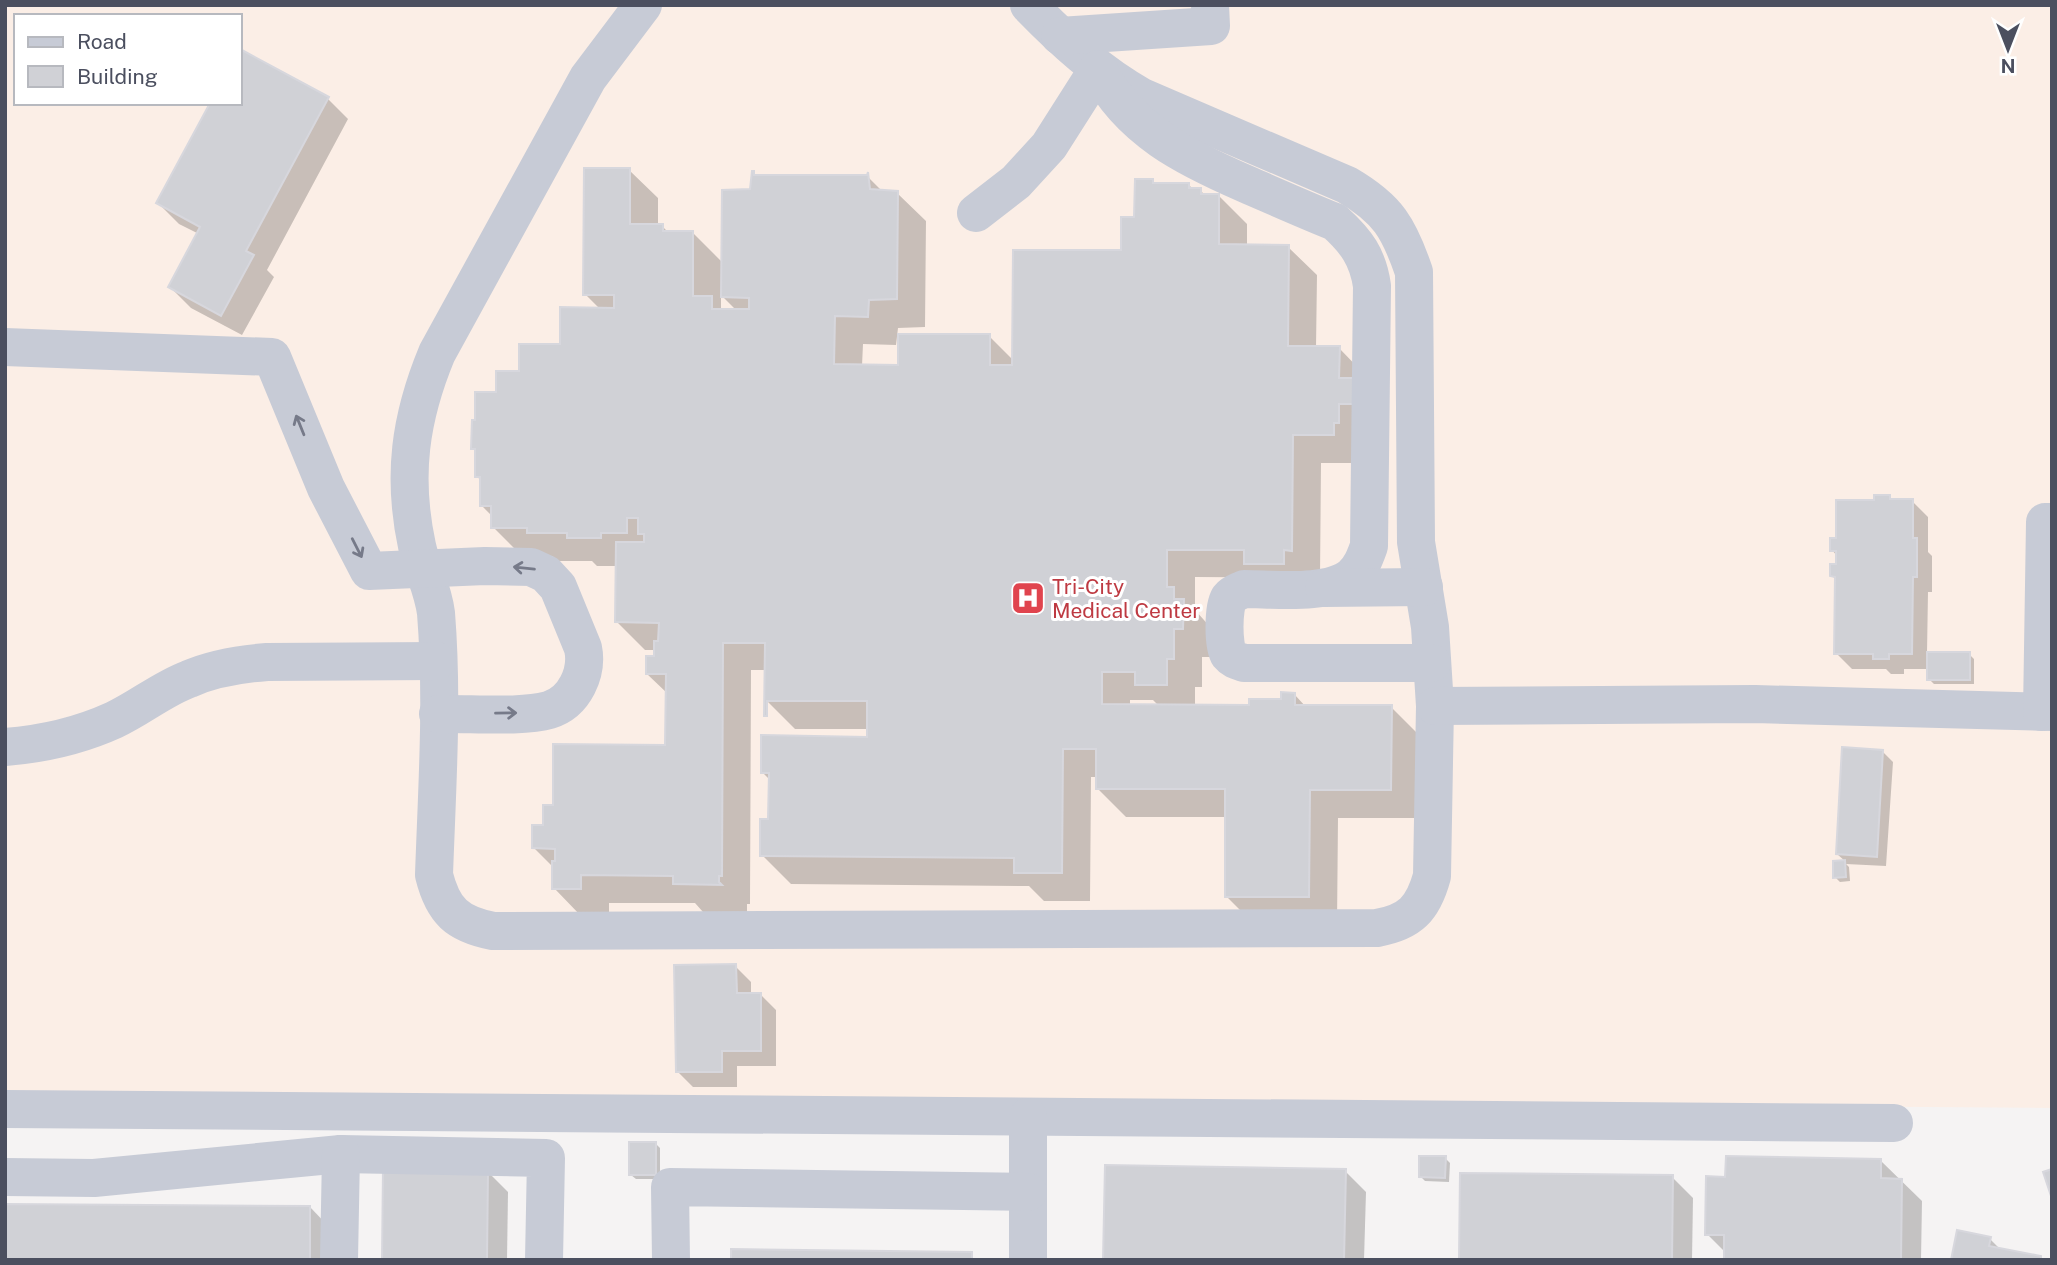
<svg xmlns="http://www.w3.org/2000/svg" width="2057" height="1265" font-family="'Public Sans',sans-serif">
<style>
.medical{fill:#fbeee6;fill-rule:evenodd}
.shadow{fill:#0003;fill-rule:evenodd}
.building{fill:#d0d1d6;stroke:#d7d7dd;stroke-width:2}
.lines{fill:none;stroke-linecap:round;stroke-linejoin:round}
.minor{stroke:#c7cbd6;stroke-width:38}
.oneway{stroke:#767a89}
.labels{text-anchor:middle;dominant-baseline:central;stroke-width:6;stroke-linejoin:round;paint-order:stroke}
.health-label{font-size:21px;fill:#be3a42;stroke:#fff;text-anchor:start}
</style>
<rect width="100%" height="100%" fill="#f5f3f3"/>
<path class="medical" d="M5 5H2052V1108L5 1093ZM16 16H240V103H16Z"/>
<g class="shadow">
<path d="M240 52 328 99 348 119 267 270 274 277 242 335 191 308 170 287 199 234 179 224 158 203 240 103Z"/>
<path d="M629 170 658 198V226H662L669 233H693L724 264 752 190 868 177 883 192 897 193 926 221 925 327 898 328 896 345 863 344 862 366H900L989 336 1013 360 1122 252 1152 181 1156 184H1188L1194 190H1200L1206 196H1219L1247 224V246L1288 247 1317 275 1316 348H1339L1367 377 1362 463H1321L1320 578 1195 577V610L1212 629 1211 657H1202V687H1195V706H1250L1282 700 1295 695 1306 707H1391L1420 736 1419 818H1338L1337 925H1255L1226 896 1227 817H1126L1097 788V777H1091L1090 901H1044L1029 886 791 884 762 855 770 821V780L762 772 868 739V729H795L766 700V670H751L750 904H747V912H703L695 903H609V917H582L554 888V868L533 847 555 807 667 746 668 694 647 674 655 658 656 650H645L617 622V566H597L592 561H558L552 556H522L493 527V517L482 506V481L476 476V451L473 448 477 421 498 394 521 373 562 346 600 309 585 294ZM721 295 737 311H724L721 308ZM1130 700H1153L1159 706H1130Z"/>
<path d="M1889 497 1893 501H1912L1928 517V552L1932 556V592H1928L1927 653 1969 654 1974 659V684H1934L1929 679V669H1904V674H1891L1886 669H1852L1836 653 1837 580 1832 576 1837 565V556L1832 550 1837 540 1876 501Z"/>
<path d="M1882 751 1893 762 1886 866 1846 864 1849 867 1850 881 1840 882 1835 877V863L1846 862 1837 854Z"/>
<path d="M735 966 751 982V995L760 994 776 1010V1066H737V1087H693L678 1072Z"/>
<path d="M655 1143 660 1148V1179H636L631 1175Z"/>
<path d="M1445 1158 1450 1163 1449 1182 1425 1181 1420 1176Z"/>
<path d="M1881 1161 1922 1201 1921 1260H1726V1253L1707 1234 1727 1179Z"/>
<path d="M487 1171 508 1192 507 1260H384Z"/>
<path d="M1345 1171 1366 1192 1364 1260H1105Z"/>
<path d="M1672 1177 1693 1198 1692 1260H1461Z"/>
<path d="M310 1207 330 1228V1260H5Z"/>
<path d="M1990 1239 2001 1250 2043 1260H1953Z"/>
</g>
<g class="building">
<path d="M240 49 329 97 246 251 254 255 221 316 168 287 200 227 156 203 210 103H240Z"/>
<path d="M584 168H630V224H663V231H693V296H712V309H749V298L721 297 722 190 750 189 752 171H754V175H867L868 172 870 189 898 191 897 299 869 300 868 317 835 316 834 364 898 365V334H990V365H1012L1013 250H1121V217H1134L1135 179H1153V183H1189V188H1201V194H1219V244L1289 245 1288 346H1340L1339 378H1353V404H1339V423H1334V435H1293L1292 551 1284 550V564H1244V550H1167V587H1174V599H1184L1183 629H1174V659H1167V685H1135V672H1102V704L1249 705V699H1281V692L1295 693V705H1392L1391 790H1310L1309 897H1225V789H1096V749H1063L1062 873H1014V858L760 856V819H768L769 773H761V735L867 737V701H767V716H764L765 643H723L722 876H719V882L722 885 673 884V876L581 875V889H552V861H555V849L532 848V825H543V805H553V744L665 745 666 674H646V656H654V641H658L659 623 615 622 616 542H644V534H638V518H627V533H601V538H567V533H527V528H491V506H480V477H475V449H471L472 420H475V392H496V371H519V344H560V307L614 308V295H583Z"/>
<path d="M1874 495H1890V499H1913V538H1917V577H1913L1912 654H1889V659H1873V654H1834L1835 577 1830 576V564H1836V551H1830V538H1836V500H1874Z"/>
<rect x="1927" y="652" width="43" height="28"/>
<path d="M1842 747 1883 750 1877 857 1836 854Z"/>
<path d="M1845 860 1846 877 1833 878V861Z"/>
<path d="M736 964 737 993H761V1051H722V1072H676L674 965Z"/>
<rect x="629" y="1142" width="27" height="33"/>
<path d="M1419 1156H1446L1445 1178 1419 1177Z"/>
<path d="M1726 1156 1881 1159V1178L1902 1179 1901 1260H1724V1235H1705L1706 1176 1725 1177Z"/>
<path d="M1105 1165 1346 1169 1344 1260H1103Z"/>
<path d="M383 1169 488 1170 487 1260H382Z"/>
<path d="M2052 1169V1199L2043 1172Z"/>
<path d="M1460 1173 1673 1175 1672 1260H1459Z"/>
<path d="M5 1204 310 1206V1260H5Z"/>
<path d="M1957 1230 1991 1237 1989 1246 2041 1256V1260H1951Z"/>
<path d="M731 1249 972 1252V1260H731Z"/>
</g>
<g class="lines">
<g class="minor">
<path d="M643 5 588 78 437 353C410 418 402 476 417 546 422 569 433 589 436 613 443 700 437 788 434 875 443 911 457 924 493 931L1377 928C1410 922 1423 909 1432 876L1435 706 1430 627 1416 542 1414 272C1399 228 1388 209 1347 185L1142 97C1099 73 1063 40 1029 5"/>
<path d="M1060 36 1211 26 1210 5"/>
<path d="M976 213 1016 182 1049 146 1098 69C1129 130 1186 158 1246 184 1276 197 1305 210 1335 222 1356 241 1368 257 1372 286L1369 546C1365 557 1362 566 1353 575 1330 596 1274 589 1244 589 1238 592 1233 593 1229 598 1223 608 1223 646 1229 655 1233 660 1238 661 1244 663H1432"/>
<path d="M5 347 272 357 326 488 369 571 485 566 531 567 546 574 558 587 583 648C588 672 575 702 549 710 522 718 468 713 438 714"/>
<path d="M1324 588 1424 587"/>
<path d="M1435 706 1755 704 2052 712"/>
<path d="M2042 712 2045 522H2052"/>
<path d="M5 747C43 744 79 736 114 720 140 708 162 689 189 679 214 668 241 664 267 662L437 661"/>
<path d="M5 1109 1894 1123"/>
<path d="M1028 1117V1260"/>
<path d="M5 1177 94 1178 341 1154 546 1158 544 1260"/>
<path d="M339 1260 341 1154"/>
<path d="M671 1260 670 1187 1028 1192"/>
</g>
</g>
<defs><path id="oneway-shaft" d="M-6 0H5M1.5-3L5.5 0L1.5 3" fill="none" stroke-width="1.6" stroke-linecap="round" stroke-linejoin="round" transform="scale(1.75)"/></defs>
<g class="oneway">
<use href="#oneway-shaft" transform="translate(300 425) rotate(-112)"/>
<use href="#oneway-shaft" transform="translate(357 548) rotate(63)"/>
<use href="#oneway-shaft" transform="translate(524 568) rotate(-174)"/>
<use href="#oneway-shaft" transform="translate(506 713) rotate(-1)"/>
</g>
<defs>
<g id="hospital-square" transform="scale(1.75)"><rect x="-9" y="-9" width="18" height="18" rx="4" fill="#e0444e" stroke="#fff"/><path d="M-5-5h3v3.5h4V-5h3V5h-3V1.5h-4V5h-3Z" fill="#fff"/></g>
</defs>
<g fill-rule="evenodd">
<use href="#hospital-square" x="1028" y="598"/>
</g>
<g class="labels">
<g class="health-label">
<text x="1052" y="586">Tri-City<tspan x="1052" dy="24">Medical Center</tspan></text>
</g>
</g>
<rect width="2057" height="1265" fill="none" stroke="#4b4f5f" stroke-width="14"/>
<rect x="14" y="14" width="228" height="91" fill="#ffffff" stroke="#b7b9bf" stroke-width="2"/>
<rect x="28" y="37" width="35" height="10" fill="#c7cbd6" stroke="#b7b9bf" stroke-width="2"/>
<text x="77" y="49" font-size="21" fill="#4b4f5f">Road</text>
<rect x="28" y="66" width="35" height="21" fill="#d0d1d6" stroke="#b7b9bf" stroke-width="2"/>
<text x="77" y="84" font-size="21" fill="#4b4f5f">Building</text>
<g transform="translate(2008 49) rotate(180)" stroke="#ffffff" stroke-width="5" paint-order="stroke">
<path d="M0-5L12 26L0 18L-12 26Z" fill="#4b4f5f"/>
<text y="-10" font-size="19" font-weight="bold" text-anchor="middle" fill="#4b4f5f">N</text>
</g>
</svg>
